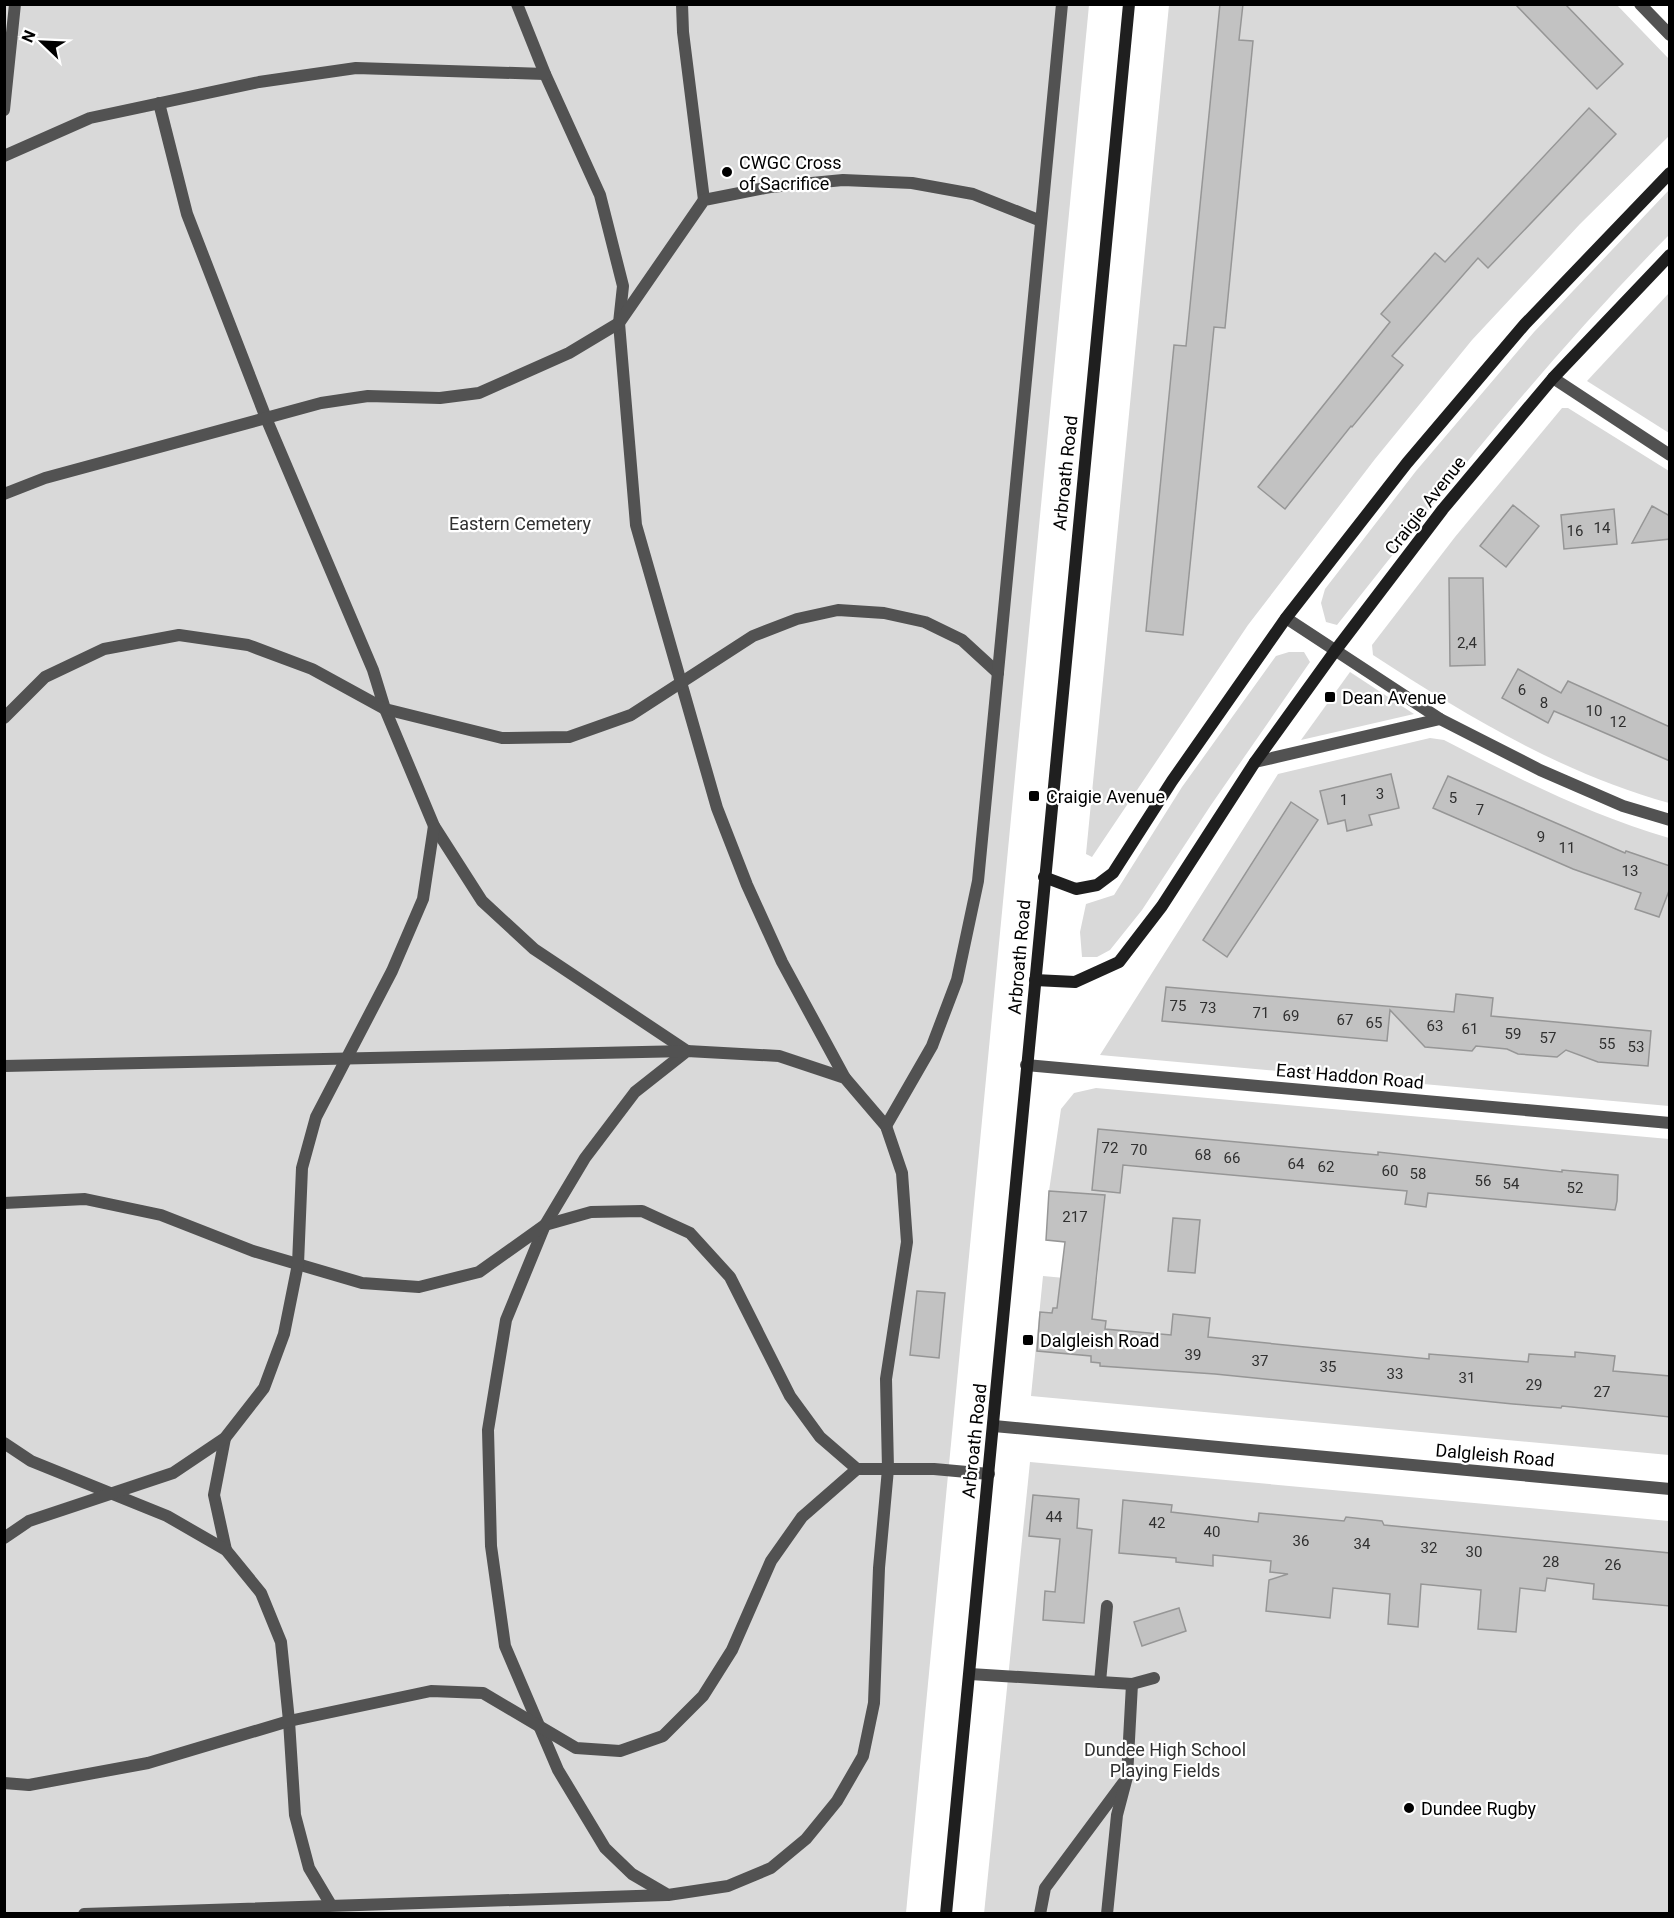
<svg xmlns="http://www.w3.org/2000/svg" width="1674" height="1918" font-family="Roboto,sans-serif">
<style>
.green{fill:#d9d9d9}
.building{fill:#c2c2c2;stroke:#969696;stroke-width:1.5}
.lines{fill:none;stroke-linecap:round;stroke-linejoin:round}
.lane{stroke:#525252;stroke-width:12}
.street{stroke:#525252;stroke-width:12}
.secondary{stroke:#1f1f1f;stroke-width:12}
.poi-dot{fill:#000;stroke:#fff;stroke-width:2}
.labels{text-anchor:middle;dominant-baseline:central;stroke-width:4.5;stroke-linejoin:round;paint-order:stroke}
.number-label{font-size:15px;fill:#303030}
.poi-label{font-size:18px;fill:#000;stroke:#fff;text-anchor:start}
.street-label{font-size:18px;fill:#000;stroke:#fff}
.park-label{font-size:18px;fill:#303030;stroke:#fff}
</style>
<rect width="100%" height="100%" fill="#fff"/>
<g class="green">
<path d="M5 5H1089L906 1913 5 1914Z"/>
<path d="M1169 5H1617L1669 59V136L1580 224 1472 340 1375 459 1248 625 1092 857 1086 854Z"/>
<path d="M1669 190V235C1549 356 1443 491 1337 625L1326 622 1321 603 1325 589 1416 471 1534 332Z"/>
<path d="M1669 293V433L1587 381Z"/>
<path d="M1562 408H1568L1669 471V803C1563 774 1465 715 1373 655L1372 645 1455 537Z"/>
<path d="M1289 652H1304L1310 662 1211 805 1142 910 1110 950 1097 957H1082L1080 932 1086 904 1114 895 1182 787 1276 656Z"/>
<path d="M1350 672 1414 714 1301 740Z"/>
<path d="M1430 738 1444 740C1517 778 1590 815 1669 838V1106L1100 1055 1278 774Z"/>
<path d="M1096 1088 1669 1139V1455L1031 1396 1043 1276 1097 1281 1105 1195 1049 1191 1061 1109 1074 1093Z"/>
<path d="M1030 1462 1669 1521V1913L984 1914Z"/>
</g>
<g class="building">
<path d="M1220 4H1243L1239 40 1253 41 1225 328 1214 327 1183 635 1146 631 1174 345 1186 346Z"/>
<path d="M1515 4H1565L1623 64 1597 89Z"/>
<path d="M1589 108 1616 134 1488 268 1478 258 1392 356 1403 365 1352 427 1351 426 1285 509 1258 487 1390 322 1381 314 1435 253 1445 262Z"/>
<path d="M1513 505 1539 526 1506 567 1480 546Z"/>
<path d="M1652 506 1670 516V539L1632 543Z"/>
<path d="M1614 509 1617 544 1564 549 1561 515Z"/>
<path d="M1449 578H1483L1485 665 1450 666Z"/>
<path d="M1518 669 1561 693 1568 681 1670 727V761L1554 711 1548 723 1502 698Z"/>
<path d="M1391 774 1399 808 1369 815 1372 825 1347 831 1345 820 1328 824 1320 791Z"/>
<path d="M1448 776 1625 853 1626 851 1670 866V888L1659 917 1635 909 1641 893 1573 869 1433 808Z"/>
<path d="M1291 802 1318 820 1227 957 1203 940Z"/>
<path d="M1166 987 1454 1012 1456 994 1493 998 1491 1016 1651 1031 1648 1066 1598 1062 1566 1050 1557 1057 1518 1054 1507 1049 1476 1046 1472 1051 1425 1047 1390 1010 1387 1041 1162 1021Z"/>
<path d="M1098 1129 1378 1155V1152L1562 1172V1170L1618 1175 1617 1201 1615 1210 1428 1193 1426 1207 1405 1204 1407 1191 1123 1165 1120 1193 1092 1190Z"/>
<path d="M1049 1191 1105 1195 1092 1319 1106 1321 1105 1329 1171 1335 1173 1314 1210 1318 1208 1337 1305 1347 1429 1359V1354L1528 1362 1529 1354 1575 1357V1352L1615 1356 1613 1371 1670 1376V1417L1562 1406 1561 1408 1513 1404 1215 1374 1100 1366V1363L1091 1362V1356L1037 1351 1040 1312 1052 1313 1053 1308H1057L1065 1242 1046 1240Z"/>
<path d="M1173 1218 1200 1220 1195 1273 1168 1271Z"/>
<path d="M917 1291 945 1293 939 1358 910 1355Z"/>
<path d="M1033 1495 1079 1499 1077 1528 1092 1530 1084 1623 1043 1620 1045 1591 1055 1592 1060 1539 1029 1536Z"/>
<path d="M1123 1500 1172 1505 1171 1512 1258 1522 1259 1513 1344 1521 1346 1517 1382 1521 1384 1525 1670 1553V1606L1593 1599 1594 1584 1547 1578 1545 1591 1520 1588 1516 1632 1478 1629 1481 1590 1421 1584 1418 1627 1388 1624 1390 1594 1333 1588 1330 1618 1266 1611 1269 1580 1288 1574 1270 1572 1271 1561 1213 1555V1566L1176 1562V1558L1119 1553Z"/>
<path d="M1179 1608 1186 1631 1142 1646 1134 1622Z"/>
</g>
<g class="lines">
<g class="lane">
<path d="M517 4 545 74 600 195 623 286 619 323 636 525 717 808 747 885 782 962 845 1078"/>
<path d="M682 4 683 32 704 200"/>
<path d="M159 103 187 214 266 418 373 670 385 709 434 826 482 901 534 949 687 1051"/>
<path d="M4 110 15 4"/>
<path d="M4 156 90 118 259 82 356 68 545 74"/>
<path d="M4 494 45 478 321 403 368 396 440 398 479 393 569 353 619 323 704 200 770 187 843 180 912 183 973 194 1041 221"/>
<path d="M4 718 45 677 104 649 179 635 248 645 312 669 385 709 502 738 569 737 631 715 753 636 797 619 838 610 884 613 925 622 962 640 998 673"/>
<path d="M687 1051 779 1056 845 1078 886 1126 902 1173 907 1242 886 1379 888 1469 879 1568 874 1703 863 1756 837 1801 806 1839 771 1868 728 1886 668 1895 632 1874 605 1848 558 1770 505 1646 491 1546 488 1430 506 1320 545 1225 585 1158 635 1092Z"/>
<path d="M4 1066 687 1051"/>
<path d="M886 1126 932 1046 957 980 978 881 1062 4"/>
<path d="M4 1203 85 1199 161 1215 253 1251 362 1283 419 1287 479 1272 545 1225 591 1212 642 1211 690 1233 730 1277 790 1396 820 1437 857 1469H934L989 1474"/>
<path d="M225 1438 214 1495 226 1550"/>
<path d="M4 1443 31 1461 167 1516 226 1550 261 1593 281 1642 289 1721 295 1815 309 1868 331 1905"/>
<path d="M4 1538 29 1521 173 1473 225 1438 264 1388 284 1334 298 1264 302 1168 316 1117 392 971 423 899 434 826"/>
<path d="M970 1674 1132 1684 1154 1678"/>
<path d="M1100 1682 1107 1606"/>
<path d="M4 1783 29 1785 148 1763 289 1721 431 1691 483 1693 576 1748 620 1751 663 1736 703 1696 732 1650 771 1561 802 1517 857 1469"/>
<path d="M84 1914 667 1895"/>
<path d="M1040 1914 1045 1888 1123 1783"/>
<path d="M1107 1914 1117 1815 1127 1777 1132 1684"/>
</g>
<g class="street">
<path d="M1640 4 1670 35"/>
<path d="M1553 378 1670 455"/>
<path d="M1286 618 1440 719 1540 770 1623 806 1670 820"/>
<path d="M1255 762 1440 719"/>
<path d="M1026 1065 1670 1123"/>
<path d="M994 1426 1670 1489"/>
</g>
<g class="secondary">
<path d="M1044 877 1076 889 1097 885 1113 873 1172 781 1286 618 1407 463 1525 324 1670 173"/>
<path d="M1035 980 1075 982 1119 962 1162 906 1255 762 1335 651 1443 509 1553 378 1670 255"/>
<path d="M946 1914 1129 4"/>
</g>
</g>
<g class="poi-dot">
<circle cx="727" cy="172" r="6"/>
<rect x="1324" y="691" width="12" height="12" rx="3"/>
<rect x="1028" y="790" width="12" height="12" rx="3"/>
<rect x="1022" y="1334" width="12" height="12" rx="3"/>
<circle cx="1409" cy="1808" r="6"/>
</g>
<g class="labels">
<g class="number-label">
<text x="1602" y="528">14</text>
<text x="1575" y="531">16</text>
<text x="1467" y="643">2,4</text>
<text x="1522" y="690">6</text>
<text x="1544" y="703">8</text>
<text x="1594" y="711">10</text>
<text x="1618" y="722">12</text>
<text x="1380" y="794">3</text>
<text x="1453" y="798">5</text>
<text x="1344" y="800">1</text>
<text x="1480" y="810">7</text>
<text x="1541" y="837">9</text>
<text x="1567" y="848">11</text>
<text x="1630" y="871">13</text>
<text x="1178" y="1006">75</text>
<text x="1208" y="1008">73</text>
<text x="1261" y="1013">71</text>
<text x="1291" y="1016">69</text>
<text x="1345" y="1020">67</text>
<text x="1374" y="1023">65</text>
<text x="1435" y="1026">63</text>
<text x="1470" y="1029">61</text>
<text x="1513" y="1034">59</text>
<text x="1548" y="1038">57</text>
<text x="1607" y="1044">55</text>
<text x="1636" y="1047">53</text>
<text x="1110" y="1148">72</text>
<text x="1139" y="1150">70</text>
<text x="1203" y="1155">68</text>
<text x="1232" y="1158">66</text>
<text x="1296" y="1164">64</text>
<text x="1326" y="1167">62</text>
<text x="1390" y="1171">60</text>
<text x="1418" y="1174">58</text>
<text x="1483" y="1181">56</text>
<text x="1511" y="1184">54</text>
<text x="1575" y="1188">52</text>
<text x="1075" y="1217">217</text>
<text x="1193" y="1355">39</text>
<text x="1260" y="1361">37</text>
<text x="1328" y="1367">35</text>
<text x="1395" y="1374">33</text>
<text x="1467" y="1378">31</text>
<text x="1534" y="1385">29</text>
<text x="1602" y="1392">27</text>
<text x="1054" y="1517">44</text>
<text x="1157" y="1523">42</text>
<text x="1212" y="1532">40</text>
<text x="1301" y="1541">36</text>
<text x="1362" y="1544">34</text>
<text x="1429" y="1548">32</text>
<text x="1474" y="1552">30</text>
<text x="1551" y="1562">28</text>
<text x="1613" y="1565">26</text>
</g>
<g class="poi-label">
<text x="739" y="162">CWGC Cross<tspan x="739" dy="21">of Sacrifice</tspan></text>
<text x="1342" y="697">Dean Avenue</text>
<text x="1046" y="796">Craigie Avenue</text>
<text x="1040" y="1340">Dalgleish Road</text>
<text x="1421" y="1808">Dundee Rugby</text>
</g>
<g class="street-label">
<text transform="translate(1065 473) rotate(-84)">Arbroath Road</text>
<text transform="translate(1425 505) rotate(-52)">Craigie Avenue</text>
<text transform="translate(1019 957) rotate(-85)">Arbroath Road</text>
<text transform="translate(1350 1076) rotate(5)">East Haddon Road</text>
<text transform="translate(974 1441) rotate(-84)">Arbroath Road</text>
<text transform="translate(1495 1455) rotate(5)">Dalgleish Road</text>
</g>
<g class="park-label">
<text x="520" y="523">Eastern Cemetery</text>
<text x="1165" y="1749">Dundee High School<tspan x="1165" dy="21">Playing Fields</tspan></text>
</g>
</g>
<rect width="1674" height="1918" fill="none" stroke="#000000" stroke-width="12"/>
<g transform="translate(42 42) rotate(293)" stroke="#ffffff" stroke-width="4.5" paint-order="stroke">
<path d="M0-4.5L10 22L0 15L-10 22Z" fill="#000000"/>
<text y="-9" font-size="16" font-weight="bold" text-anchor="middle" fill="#000000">N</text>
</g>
</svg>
